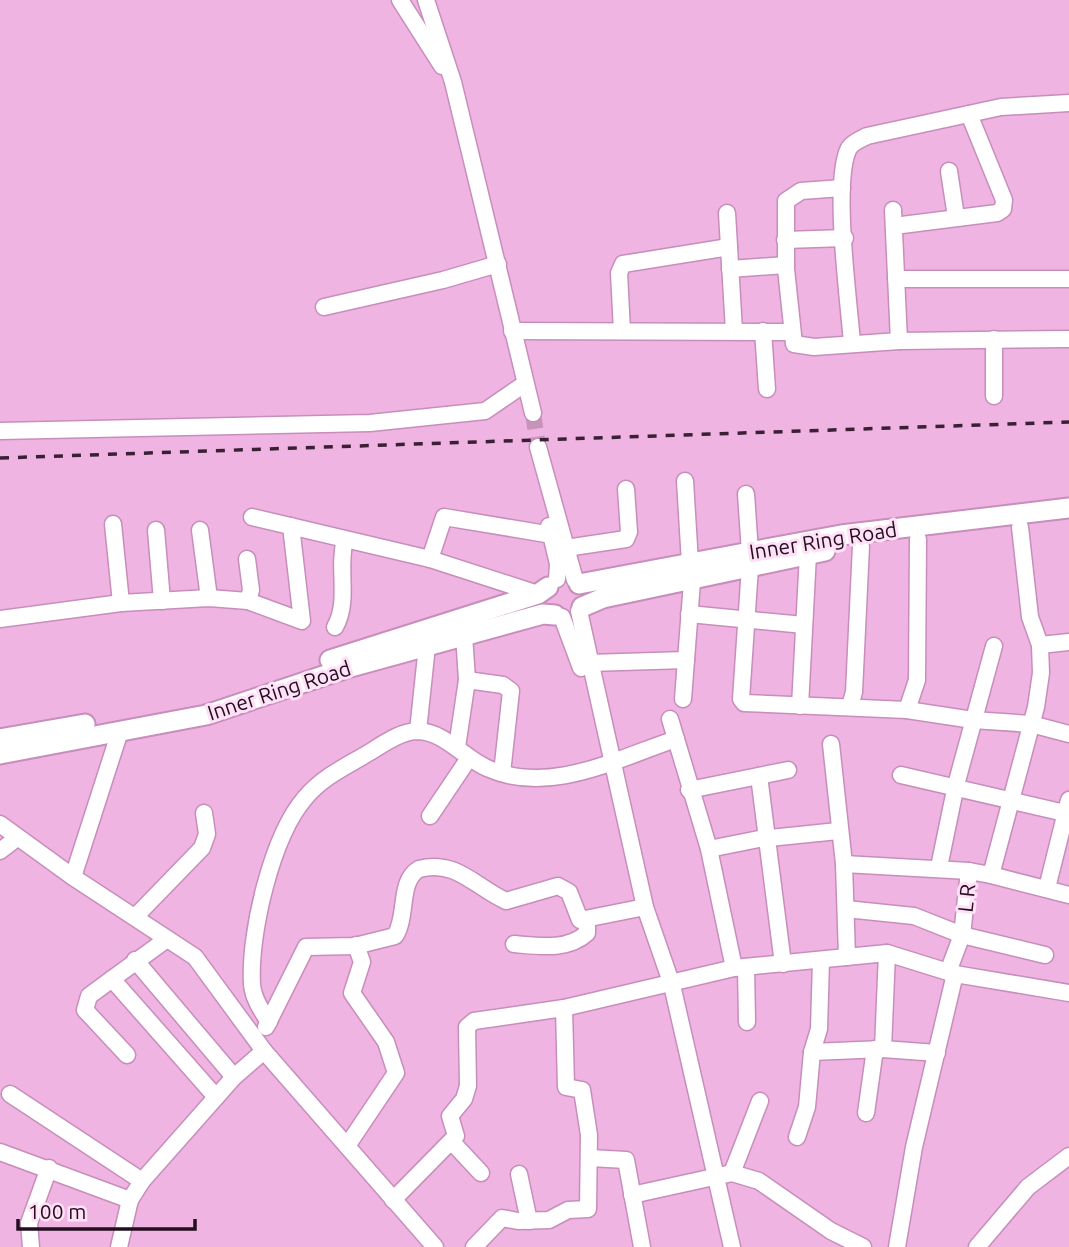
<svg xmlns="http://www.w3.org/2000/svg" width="1069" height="1247" font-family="Ubuntu,sans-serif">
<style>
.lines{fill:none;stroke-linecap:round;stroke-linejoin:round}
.minor-tunnel{stroke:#c793bb;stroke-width:16;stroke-dasharray:16 8;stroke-linecap:butt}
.minor-casing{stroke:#c78ebb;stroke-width:19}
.major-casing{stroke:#c78ebb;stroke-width:23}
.minor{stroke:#fff;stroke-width:16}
.major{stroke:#fff;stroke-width:19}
.rail{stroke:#3a2035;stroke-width:3.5;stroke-dasharray:9 9;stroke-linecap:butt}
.labels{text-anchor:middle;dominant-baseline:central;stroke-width:6;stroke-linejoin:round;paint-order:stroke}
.street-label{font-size:21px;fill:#230e1f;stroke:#ffe0f7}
</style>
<rect width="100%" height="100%" fill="#f0b4e2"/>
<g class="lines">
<path class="minor-tunnel" d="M533 413 538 447"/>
<g class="minor-casing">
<g id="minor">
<path d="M400 0 442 66"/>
<path d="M426 0 453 82 533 413"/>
<path d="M949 171 956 217"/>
<path d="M842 188 801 191 786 201V269L794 344 814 347 899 341 1069 339"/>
<path d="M893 210 899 341"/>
<path d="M727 213 734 331"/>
<path d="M894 226 997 213 1003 209 1004 200 969 114"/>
<path d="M785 240 845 238"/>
<path d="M730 269 786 265"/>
<path d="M896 279H1069"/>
<path d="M324 307 443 280 498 264"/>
<path d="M512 331 792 332"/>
<path d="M622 331 619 273 623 264 729 247"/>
<path d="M763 331 767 389"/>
<path d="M852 343C849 302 832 180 849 148 853 142 861 139 867 136L1001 107 1069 103"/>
<path d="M994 396V339"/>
<path d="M0 431 370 423 485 411 520 387"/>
<path d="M538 447 575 580"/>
<path d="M685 481 690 563"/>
<path d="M746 494 750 552"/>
<path d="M252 517 430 559 538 594"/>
<path d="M113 524 121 603"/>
<path d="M549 526 558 564 557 579"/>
<path d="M156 530 162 601"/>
<path d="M200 530 209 598"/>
<path d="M566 548 626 539 629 532 626 489"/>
<path d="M247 559 251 590 248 601"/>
<path d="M430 559 444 517 552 535"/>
<path d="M750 567 741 699 744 703 907 710 973 720 1031 724 1069 734"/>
<path d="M579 611 645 907 672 985 732 1247"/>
<path d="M689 614 804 625"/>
<path d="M562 617 581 668"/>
<path d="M0 619 121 603 209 598 248 601 302 621 291 526"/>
<path d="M335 627C350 601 337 568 345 540"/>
<path d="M1040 645 1069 642"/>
<path d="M589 663 686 660"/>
<path d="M467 680 503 685 511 691 502 773"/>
<path d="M683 699 692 582"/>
<path d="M800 706 808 554"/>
<path d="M850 706 854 692 861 546"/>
<path d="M907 710 917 680 918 539"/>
<path d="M670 719 709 849 734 968"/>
<path d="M418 731 427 646"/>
<path d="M831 744 844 864 847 957"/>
<path d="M457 747 467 680 464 635"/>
<path d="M901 775 1069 814"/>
<path d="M759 776 783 964"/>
<path d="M689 790 788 770"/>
<path d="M430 816 469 758"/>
<path d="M0 824 73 877 195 957 264 1051 435 1247"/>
<path d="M709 849 759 839 838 831"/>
<path d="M0 851 17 838"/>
<path d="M844 864 969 871"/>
<path d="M939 867 956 785 994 646"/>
<path d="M991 875 1069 895"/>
<path d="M73 877 120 731"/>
<path d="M1047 888 1069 800"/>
<path d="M846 909 914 916 962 935 1045 955"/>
<path d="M135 917 202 848 207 834 204 813"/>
<path d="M167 939 112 979 216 1097"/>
<path d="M514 944C538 946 568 951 587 933V920"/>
<path d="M135 960 234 1077"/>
<path d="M746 967 747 1022"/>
<path d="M955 974 1069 993"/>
<path d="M112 979 89 996 85 1010 127 1055"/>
<path d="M269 1022C261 1010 253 998 252 984 249 933 272 836 305 798 322 777 347 766 370 752 383 744 401 731 418 731 445 732 464 758 487 768 549 796 616 759 676 739"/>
<path d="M266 1027 306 947 355 946 395 936C408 916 398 881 419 869 456 859 475 887 506 901L558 886 569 892 580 920 645 907"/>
<path d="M883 1049 887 953"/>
<path d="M812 1052 883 1049 937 1053"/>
<path d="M10 1094 142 1181"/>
<path d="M866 1113 875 1049"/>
<path d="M797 1137 807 1107 812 1052 819 1029 821 961"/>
<path d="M452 1142 481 1173"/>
<path d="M347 1146 396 1073 386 1042 352 993 362 962 356 945"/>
<path d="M0 1152 130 1200"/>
<path d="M590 1158 626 1160 642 1247"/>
<path d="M732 1173 760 1101"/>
<path d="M519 1174 529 1221"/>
<path d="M632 1195 732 1173 759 1181 831 1231 863 1247"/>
<path d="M393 1200 456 1136 450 1116 464 1099 468 1086 467 1027 474 1021 564 1008 734 968 887 953 948 972"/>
<path d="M31 1247 29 1223 49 1168"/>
<path d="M119 1247 130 1200 142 1181 234 1077 264 1051"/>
<path d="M474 1247 502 1218 518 1221 549 1220 568 1210 588 1209 589 1135 582 1090 566 1087 564 1008"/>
<path d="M897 1247 914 1147 955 974 948 972 962 935 969 871 991 875 1036 707 1041 673 1040 645 1030 617 1020 527"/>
<path d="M977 1247 1028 1187 1069 1156"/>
</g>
</g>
<g class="major-casing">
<g id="major">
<path d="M579 584 841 535 1069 508"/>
<path d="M582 607 603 598 825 551"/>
<path d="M330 660 538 594 548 587"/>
<path d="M0 739 85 724"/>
<path d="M0 754 206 715 347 668 543 614 555 615"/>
</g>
</g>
<use href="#minor" class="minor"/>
<use href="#major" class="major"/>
<path class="rail" d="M0 458 1069 422"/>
</g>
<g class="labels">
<g class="street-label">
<text transform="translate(823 540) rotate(-9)">Inner Ring Road</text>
<text transform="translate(279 690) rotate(-18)">Inner Ring Road</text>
<text transform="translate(966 898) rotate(-84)">L R</text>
</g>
</g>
<path d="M18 1219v10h177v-10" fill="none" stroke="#230e1f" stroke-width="3.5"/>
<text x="28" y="1219" font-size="21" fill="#230e1f" stroke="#ffe0f7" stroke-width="5" paint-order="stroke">100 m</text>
</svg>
